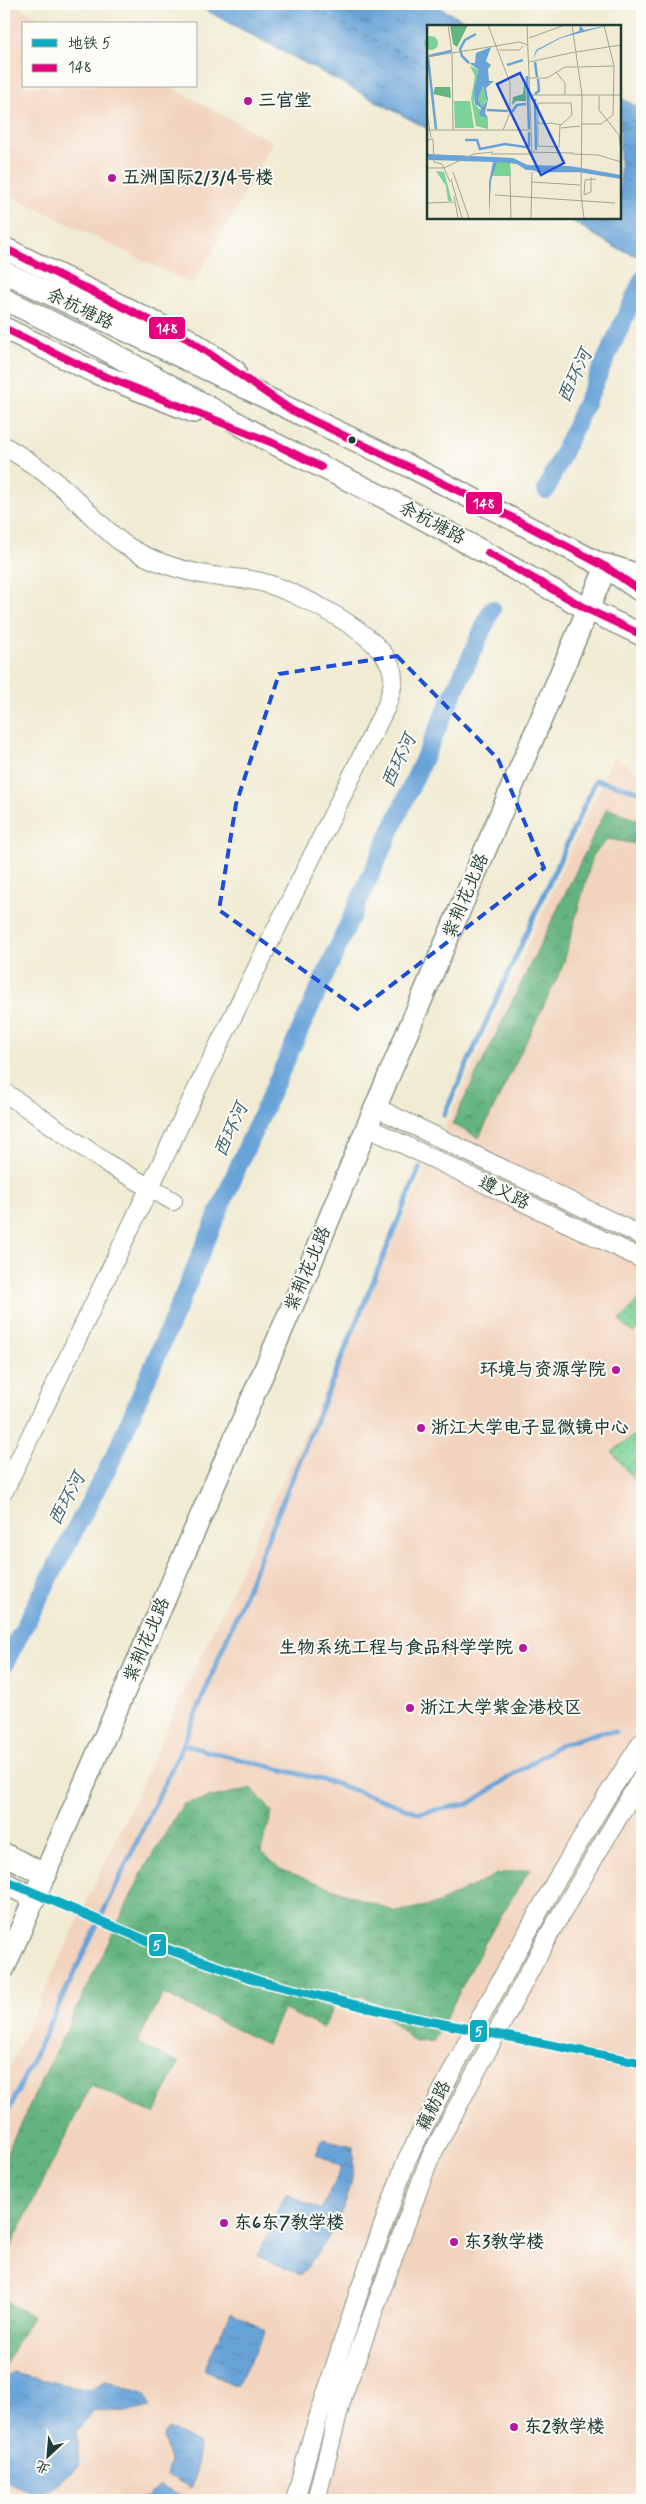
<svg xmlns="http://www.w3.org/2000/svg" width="646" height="2504" font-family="Mynerve,'LXGW WenKai TC',sans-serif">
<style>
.built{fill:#f2d4be}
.grass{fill:url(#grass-dots);stroke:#4c8866}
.forest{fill:url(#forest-crowns);stroke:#41785a}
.water{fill:url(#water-ripples);stroke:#447086}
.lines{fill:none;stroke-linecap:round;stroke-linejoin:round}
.stream{stroke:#68a3d8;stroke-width:5}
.canal{stroke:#68a3d8;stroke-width:18}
.ferry{stroke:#39616d;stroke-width:1;stroke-dasharray:6 5;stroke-linecap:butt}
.minor-casing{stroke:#889484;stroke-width:20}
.major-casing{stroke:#889484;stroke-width:24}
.highway-casing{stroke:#889484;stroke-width:28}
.minor{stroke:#fff;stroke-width:18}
.major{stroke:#fff;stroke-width:21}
.highway{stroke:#fff;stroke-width:25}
.bus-1-casing{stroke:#fdfcf7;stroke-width:11}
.bus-1{stroke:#e5007d;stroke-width:8}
.metro-1-casing{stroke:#fdfcf7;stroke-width:12}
.metro-1{stroke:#0eaac1;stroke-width:9}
.marked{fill:none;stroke:#1d4ed8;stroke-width:4;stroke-dasharray:10 6;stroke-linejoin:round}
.poi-dot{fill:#b5179e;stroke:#fdfcf7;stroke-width:2}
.bus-dot{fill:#1f3d34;stroke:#fdfcf7;stroke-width:2}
.labels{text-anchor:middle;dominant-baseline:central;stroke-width:4;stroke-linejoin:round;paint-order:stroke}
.poi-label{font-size:18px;font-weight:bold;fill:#1f3d34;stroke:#fdfcf7;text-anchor:start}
.street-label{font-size:18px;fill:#1f3d34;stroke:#fdfcf7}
.water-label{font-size:19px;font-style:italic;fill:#39616d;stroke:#fdfcf7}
.inset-river{fill:none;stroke:#68a3d8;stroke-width:2.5}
.inset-road{fill:none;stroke:#9da593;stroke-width:1}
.view{fill:#1d4ed8;fill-opacity:0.15;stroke:#1d4ed8;stroke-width:2.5}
.inset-edge{fill:none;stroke:#1f3d34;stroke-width:2.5}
.line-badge{stroke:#fdfcf7;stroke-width:2}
.badge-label{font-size:14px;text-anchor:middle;font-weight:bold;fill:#fff}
</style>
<defs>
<pattern id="grass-dots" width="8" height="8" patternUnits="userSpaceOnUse" patternTransform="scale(1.25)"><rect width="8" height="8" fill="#7ad297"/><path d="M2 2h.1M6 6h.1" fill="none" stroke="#63ac7c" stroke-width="1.8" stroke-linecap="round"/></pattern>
<pattern id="forest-crowns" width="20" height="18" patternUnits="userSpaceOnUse" patternTransform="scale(1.25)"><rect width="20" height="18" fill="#63b480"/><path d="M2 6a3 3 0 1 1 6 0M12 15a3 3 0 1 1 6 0" fill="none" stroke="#51946a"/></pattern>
<pattern id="water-ripples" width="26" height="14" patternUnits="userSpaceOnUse" patternTransform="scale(1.25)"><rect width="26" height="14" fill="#68a3d8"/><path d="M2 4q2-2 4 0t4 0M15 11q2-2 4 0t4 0" fill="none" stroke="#5586b0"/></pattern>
</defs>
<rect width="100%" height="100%" fill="#fdfcf7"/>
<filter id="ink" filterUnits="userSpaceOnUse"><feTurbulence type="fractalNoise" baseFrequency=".02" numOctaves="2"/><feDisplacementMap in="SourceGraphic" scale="10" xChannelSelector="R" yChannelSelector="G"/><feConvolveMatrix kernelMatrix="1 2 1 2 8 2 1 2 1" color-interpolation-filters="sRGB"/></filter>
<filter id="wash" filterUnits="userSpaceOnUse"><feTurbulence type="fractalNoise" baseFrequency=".0096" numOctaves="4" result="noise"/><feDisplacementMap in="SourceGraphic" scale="20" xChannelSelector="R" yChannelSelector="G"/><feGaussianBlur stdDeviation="1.12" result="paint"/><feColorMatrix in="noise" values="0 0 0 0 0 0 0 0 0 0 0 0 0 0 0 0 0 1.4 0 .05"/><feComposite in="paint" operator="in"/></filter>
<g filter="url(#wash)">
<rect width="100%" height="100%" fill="#f1ebd3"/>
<g class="built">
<path d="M4 4H13L51 24H24V86H169L273 142 193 285 4 192Z"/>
<path d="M614 755 642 776V2500H4V2079L350 1336Z"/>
</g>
<g class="grass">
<path d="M642 1295V1325L633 1333 620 1321Z"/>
<path d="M642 1429V1490L612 1452Z"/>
</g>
<g class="forest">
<path d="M607 808 642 822V845L608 839 593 855 562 968 479 1138 452 1124Z"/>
<path d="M252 1788 272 1812 261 1851 280 1869 396 1912 436 1904 497 1874 530 1869 488 1937 434 2041 415 2042 363 1996 338 1999 323 2028 283 2009 267 2044 163 1994 137 2043 179 2063 154 2114 91 2085 4 2260V2158L145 1867 183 1804Z"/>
<path d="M4 2300 32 2316 4 2367Z"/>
</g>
<g class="water">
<path d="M194 4H432L476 26H428V129Z"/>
<path d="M620 98 642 109V258L614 247 567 218H620Z"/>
<path d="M323 2139 353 2146C353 2156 354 2167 352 2177 348 2211 321 2249 301 2275L257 2256 286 2194 321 2210 342 2167 316 2154Z"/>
<path d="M230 2313 266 2330 236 2387 204 2370Z"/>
<path d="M13 2373 89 2390 106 2380 145 2395 150 2407 129 2412 94 2410 76 2432 80 2464 41 2497 4 2480V2378Z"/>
<path d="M168 2428 199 2444 198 2464 191 2488 167 2475 170 2462 163 2437Z"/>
<path d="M159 2486 185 2498 184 2500H136L147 2497Z"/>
</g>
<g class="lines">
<g class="stream">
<path d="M444 1115 596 780 642 792"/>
<path d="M183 1745 331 1782 419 1813 469 1804 557 1746 601 1732H615"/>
<path d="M4 2120 183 1745 420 1167"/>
</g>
<g class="canal">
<path d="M546 490 642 280"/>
<path d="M4 1665 115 1454 244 1153 492 609"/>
</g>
<g class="ferry">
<path d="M304 4 428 67"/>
<path d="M620 122 642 120"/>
</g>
</g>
</g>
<g filter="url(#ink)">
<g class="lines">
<g class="minor-casing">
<g id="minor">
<path d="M4 446C30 461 54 478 76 500 93 516 107 533 127 546 152 562 182 571 212 576 228 578 245 578 261 582 296 591 378 632 391 667 396 680 390 695 386 707L195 1093 4 1491"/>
<path d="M4 1092 108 1164 173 1201"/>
<path d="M375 1107 642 1236"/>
<path d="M367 1127 642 1259"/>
<path d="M295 2500 312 2437 359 2292 407 2159 473 2031 554 1884 605 1799 642 1742"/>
<path d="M316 2500 343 2395 429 2160 551 1931 642 1777"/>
</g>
</g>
<g class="major-casing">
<g id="major">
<path d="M4 248 188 339 235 371"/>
<path d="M4 272 409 466 606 567 642 592"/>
<path d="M4 299 90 341 273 443 389 500 589 610 642 635"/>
<path d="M4 328 94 372 194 412"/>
<path d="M4 1854 46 1875"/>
<path d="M4 1883 35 1898"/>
<path d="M4 1968 308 1270 367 1127 606 567"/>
</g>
</g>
<g class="highway-casing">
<path id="highway" d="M606 567 642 578"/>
</g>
<use href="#minor" class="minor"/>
<use href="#major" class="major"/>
<use href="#highway" class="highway"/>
<g class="bus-1-casing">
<g id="bus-1">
<path d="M4 248 188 339 291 410 492 507 606 567 642 592"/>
<path d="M4 328 94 372 273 443 321 467"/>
<path d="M488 553 589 610 642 635"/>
</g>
</g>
<use href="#bus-1" class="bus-1"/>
<g class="metro-1-casing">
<path id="metro-1" d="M4 1880 164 1948 259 1981 393 2014 642 2063"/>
</g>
<use href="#metro-1" class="metro-1"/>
</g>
</g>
<path class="marked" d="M397 656 498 759 544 868 359 1010 219 910 236 804 279 674Z"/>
<g class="poi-dot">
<circle cx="248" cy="101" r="5"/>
<circle cx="112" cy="178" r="5"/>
<circle cx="616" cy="1370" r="5"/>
<circle cx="421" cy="1428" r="5"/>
<circle cx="523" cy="1648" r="5"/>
<circle cx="410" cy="1708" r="5"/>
<circle cx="224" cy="2223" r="5"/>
<circle cx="454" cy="2242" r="5"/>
<circle cx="514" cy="2427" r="5"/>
</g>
<circle class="bus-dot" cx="352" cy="440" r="4.5"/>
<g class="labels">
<g class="poi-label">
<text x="258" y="101">三官堂</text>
<text x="122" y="178">五洲国际2/3/4号楼</text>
<text x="606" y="1370" text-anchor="end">环境与资源学院</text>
<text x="431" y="1428">浙江大学电子显微镜中心</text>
<text x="513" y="1648" text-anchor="end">生物系统工程与食品科学学院</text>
<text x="420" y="1708">浙江大学紫金港校区</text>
<text x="234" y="2223">东6东7教学楼</text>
<text x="464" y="2242">东3教学楼</text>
<text x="524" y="2427">东2教学楼</text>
</g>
<g class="street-label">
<text transform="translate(80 309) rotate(26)">余杭塘路</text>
<text transform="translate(432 523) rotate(28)">余杭塘路</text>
<text transform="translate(466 896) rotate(-67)">紫荆花北路</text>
<text transform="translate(504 1193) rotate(26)">遵义路</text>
<text transform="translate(308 1269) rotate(-67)">紫荆花北路</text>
<text transform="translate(147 1640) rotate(-67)">紫荆花北路</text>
<text transform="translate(434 2106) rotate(-63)">藕舫路</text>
</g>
<g class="water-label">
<text transform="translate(575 376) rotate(-65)">西环河</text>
<text transform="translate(399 761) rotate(-65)">西环河</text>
<text transform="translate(231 1130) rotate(-66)">西环河</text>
<text transform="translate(67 1499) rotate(-62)">西环河</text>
</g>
</g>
<g transform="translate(427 25)">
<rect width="194" height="194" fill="#f1ebd3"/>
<path d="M43 41 52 45 47 78 61 94V104L49 101 44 74 48 51Z" fill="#7ad297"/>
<path d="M23 0H41L30 22 26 19ZM98 51 99 76H89L85 80 86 72 96 69ZM8 62H23L24 73 6 69Z" fill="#63b480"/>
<path d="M27 76H43L47 103H28Z" fill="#7ad297"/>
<path d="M56 61 60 75 55 82 51 74ZM69 135 83 136 84 151H65ZM9 146 17 147 25 176H21L19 161Z" fill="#7ad297"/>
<path d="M-3 18a7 7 0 1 1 14 0a7 7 0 1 1-14 0Z" fill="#7ad297"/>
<path d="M153 0 157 5 183 0 134 13 110 26 106 35 109 25 132 13 152 6ZM64 22 59 36 64 40 61 44 62 56H67L59 63 61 74 58 88 61 93 52 90 54 83 48 79 47 66 52 45 42 38H48L49 28ZM56 61 60 76 55 82 51 74ZM0 129 86 133 100 140 143 141 194 150V154L145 146 99 145 90 139 70 137 64 156 62 193V157L66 137 2 135Z" fill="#68a3d8" fill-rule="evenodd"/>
<path class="inset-river" d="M2 31 24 26M1 33 9 104M108 37 110 52M42 38 35 31 33 24 38 15 49 9M80 40 96 35M100 51 102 104M108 69 112 66 111 54M108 74 109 125M60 85 81 86M85 87 90 80 99 79M38 115H50L53 124 78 119 98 122 102 121V107M2 131 38 132M44 133 86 135 111 146H152M156 146 194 152"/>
<path class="inset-road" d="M21 0 25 28 26 105M61 0 83 58V88L76 105M100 0 105 129M145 0 155 70 154 170 157 193M102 13 138 0M44 25 92 17 101 20M72 25H92L96 21M149 27 194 20M0 32 43 25M102 37 148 27M151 42 187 41M129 47 138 58V70M102 53H120L138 42H150M103 70H194M172 71V85L192 110 194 127M0 87 4 113M110 98H113L118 99 124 98 134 100 145 90 144 78H111V121L132 122 133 100M155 99H174L186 90 187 41 177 0M134 103 153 101M0 105H103M0 115 6 114 7 137 15 139 17 143M101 127 146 128M64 129H105M145 129 171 130 194 137M0 143H17L47 129 66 127M17 143 23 157M26 147 42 193M83 151 84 193M24 154 35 193M105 157 153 160M68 170 188 178M157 170 158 155 169 154M157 170 164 167V152M27 171 31 193M0 178 27 177M104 193 105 147"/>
<path class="view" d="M93 48 137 138 114 150 70 59Z"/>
<rect width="194" height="194" class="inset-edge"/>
</g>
<g class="line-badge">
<rect x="148" y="316" width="38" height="24" rx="5" fill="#e5007d"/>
<rect x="465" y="491" width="38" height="24" rx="5" fill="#e5007d"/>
<rect x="148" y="1933" width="19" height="24" rx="5" fill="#0eaac1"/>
<rect x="469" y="2019" width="19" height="24" rx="5" fill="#0eaac1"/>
</g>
<g class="badge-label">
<text x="167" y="333">148</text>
<text x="484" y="508">148</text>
<text x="157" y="1950">5</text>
<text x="479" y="2036">5</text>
</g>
<rect width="646" height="2504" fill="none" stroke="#fdfcf7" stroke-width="20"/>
<rect x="22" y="22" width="175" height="65" fill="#fdfcf7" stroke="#a4b0a9"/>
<rect x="32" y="39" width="25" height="8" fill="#0eaac1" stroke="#a4b0a9"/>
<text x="68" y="48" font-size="15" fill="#1f3d34">地铁 5</text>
<rect x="32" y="64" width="25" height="8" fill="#e5007d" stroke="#a4b0a9"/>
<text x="68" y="72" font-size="15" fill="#1f3d34">148</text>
<g transform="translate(48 2456) rotate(206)" stroke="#fdfcf7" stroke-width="4" paint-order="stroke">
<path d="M0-4L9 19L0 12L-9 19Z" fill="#1f3d34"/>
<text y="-8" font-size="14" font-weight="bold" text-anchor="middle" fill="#1f3d34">北</text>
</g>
</svg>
